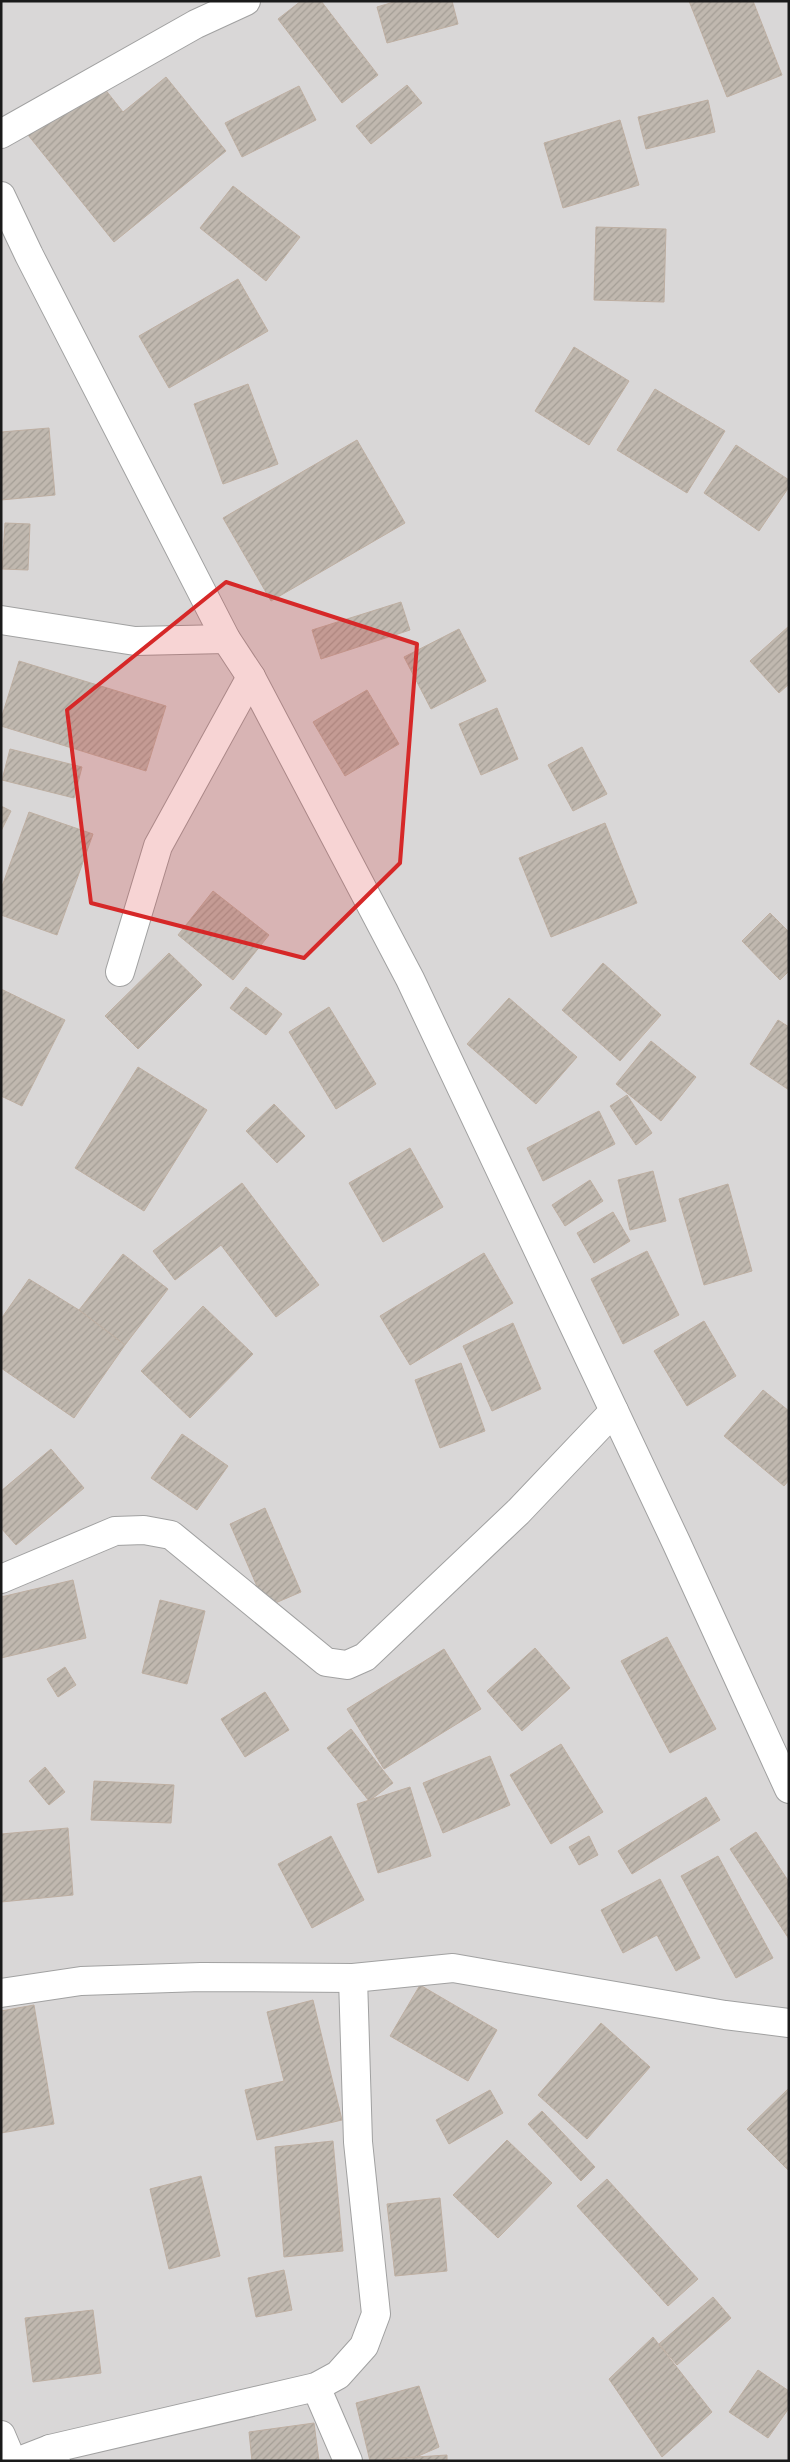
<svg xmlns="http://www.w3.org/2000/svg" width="790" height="2462" font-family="Mulish,sans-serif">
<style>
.residential{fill:#d9d7d7}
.building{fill:url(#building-hatch);stroke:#beafa2}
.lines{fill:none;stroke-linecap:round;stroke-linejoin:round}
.street-casing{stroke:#a1a1a1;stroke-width:30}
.street{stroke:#fff;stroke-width:28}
.marked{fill:#d62828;fill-opacity:0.2;stroke:#d62828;stroke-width:4;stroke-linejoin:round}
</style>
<defs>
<pattern id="building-hatch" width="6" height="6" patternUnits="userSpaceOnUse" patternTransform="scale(1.25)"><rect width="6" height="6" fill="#c0b8af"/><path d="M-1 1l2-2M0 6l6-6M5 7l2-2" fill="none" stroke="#a49e96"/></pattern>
</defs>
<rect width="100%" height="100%" fill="#ece8df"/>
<rect class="residential" x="1" y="1" width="788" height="2460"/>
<g class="building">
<path d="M301 1H321L378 75 342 103 278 19Z"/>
<path d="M397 1H452L458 24 387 43 377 7Z"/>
<path d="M689 1H753L782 75 727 97Z"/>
<path d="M93 74 123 112 166 77 226 151 114 242 24 130Z"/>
<path d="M407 85 422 103 371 144 356 126Z"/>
<path d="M299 86 316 120 242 157 225 123Z"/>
<path d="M708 100 715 132 646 149 638 117Z"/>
<path d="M620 120 639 185 563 208 544 143Z"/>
<path d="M233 186 300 237 266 281 200 228Z"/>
<path d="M596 227 666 229 664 302 594 300Z"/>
<path d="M238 279 268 331 169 388 139 336Z"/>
<path d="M574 347 629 381 589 445 535 411Z"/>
<path d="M248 384 278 464 223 484 194 404Z"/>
<path d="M655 389 725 431 687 493 617 450Z"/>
<path d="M49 428 55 495 1 500V432Z"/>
<path d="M357 440 405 523 271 601 223 518Z"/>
<path d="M736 445 789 480V487L759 531 704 493Z"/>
<path d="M5 523 30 524 28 570 2 569Z"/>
<path d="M401 602 410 630 321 659 312 630Z"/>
<path d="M789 626V684L779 693 750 661Z"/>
<path d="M459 629 486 681 431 709 404 657Z"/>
<path d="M19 661 166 706 146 771 1 726V719Z"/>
<path d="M367 690 399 744 345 776 313 722Z"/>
<path d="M497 708 518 759 481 775 459 724Z"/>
<path d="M582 747 607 794 573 811 548 765Z"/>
<path d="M10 749 82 767 74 798 2 780Z"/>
<path d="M1 806 11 811 1 831Z"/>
<path d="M29 812 93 834 57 935 1 915V889Z"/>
<path d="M605 823 637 903 551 937 519 858Z"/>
<path d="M213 891 269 935 233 980 178 935Z"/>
<path d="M770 913 789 932V971L780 980 742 941Z"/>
<path d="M169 953 202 985 138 1049 105 1016Z"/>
<path d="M603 963 661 1015 620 1061 562 1010Z"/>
<path d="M246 987 282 1014 266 1035 230 1008Z"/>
<path d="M1 989 65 1020 22 1106 1 1096Z"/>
<path d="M509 998 577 1057 536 1104 467 1044Z"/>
<path d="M329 1007 376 1084 336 1109 289 1032Z"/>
<path d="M778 1020 789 1027V1090L750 1064Z"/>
<path d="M651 1041 696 1077 661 1121 616 1084Z"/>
<path d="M138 1067 207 1110 144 1211 75 1168Z"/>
<path d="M627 1095 652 1133 636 1145 610 1106Z"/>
<path d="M274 1104 305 1136 277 1163 246 1131Z"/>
<path d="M599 1111 615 1144 543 1181 527 1148Z"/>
<path d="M410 1148 443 1207 383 1242 349 1183Z"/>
<path d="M653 1171 666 1221 630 1230 618 1180Z"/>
<path d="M590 1180 603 1201 565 1226 552 1205Z"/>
<path d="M242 1183 319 1285 276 1317 221 1245 175 1280 153 1251Z"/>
<path d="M728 1184 752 1271 704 1285 679 1199Z"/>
<path d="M613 1212 630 1241 594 1263 577 1233Z"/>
<path d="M647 1251 679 1315 623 1344 591 1279Z"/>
<path d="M484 1253 513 1303 410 1365 380 1316Z"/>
<path d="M123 1254 168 1289 125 1345 79 1310Z"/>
<path d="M29 1279 79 1310 125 1345 74 1418 1 1368V1319Z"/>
<path d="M203 1306 253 1354 190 1418 141 1371Z"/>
<path d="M704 1321 736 1376 687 1406 654 1351Z"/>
<path d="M513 1323 541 1389 492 1411 463 1346Z"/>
<path d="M461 1363 485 1431 440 1448 415 1380Z"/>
<path d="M763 1390 789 1411V1480L784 1486 724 1436Z"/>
<path d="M182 1434 228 1466 197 1510 151 1478Z"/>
<path d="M51 1449 84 1488 16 1545 1 1528V1491Z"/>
<path d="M265 1508 301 1592 266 1607 230 1524Z"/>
<path d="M73 1580 86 1638 1 1658V1597Z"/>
<path d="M160 1600 205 1611 187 1684 142 1673Z"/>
<path d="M667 1637 716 1729 670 1753 621 1661Z"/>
<path d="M535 1648 570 1688 522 1731 487 1691Z"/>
<path d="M444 1649 481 1709 384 1769 347 1709Z"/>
<path d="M65 1667 76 1685 58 1697 47 1679Z"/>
<path d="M265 1692 289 1730 245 1757 221 1719Z"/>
<path d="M351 1729 393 1783 369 1801 327 1748Z"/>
<path d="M561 1744 603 1812 551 1844 510 1775Z"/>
<path d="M490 1756 510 1805 443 1833 423 1783Z"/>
<path d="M45 1767 65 1792 49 1805 29 1781Z"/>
<path d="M94 1781 174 1785 171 1823 91 1820Z"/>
<path d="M410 1787 431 1856 378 1873 357 1804Z"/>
<path d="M706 1797 720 1820 632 1874 618 1851Z"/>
<path d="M68 1828 73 1895 1 1902V1834Z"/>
<path d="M756 1832 789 1882V1939L730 1849Z"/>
<path d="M331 1836 364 1900 312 1928 278 1864Z"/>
<path d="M589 1836 598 1855 579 1865 569 1847Z"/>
<path d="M718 1856 773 1958 736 1978 681 1876Z"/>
<path d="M660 1879 700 1958 676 1971 657 1935 623 1953 601 1910Z"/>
<path d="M420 1985 497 2030 468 2081 390 2036Z"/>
<path d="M313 2000 342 2120 257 2140 245 2090 284 2081 267 2012Z"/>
<path d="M34 2005 54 2124 1 2133V2011Z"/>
<path d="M601 2023 650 2067 587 2139 538 2095Z"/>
<path d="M789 2088V2171L747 2129Z"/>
<path d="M490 2090 503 2113 449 2144 436 2120Z"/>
<path d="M542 2111 595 2167 581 2181 528 2124Z"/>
<path d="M507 2140 552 2183 498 2238 453 2195Z"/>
<path d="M333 2141 343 2251 284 2257 275 2147Z"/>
<path d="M201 2176 220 2256 169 2269 150 2189Z"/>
<path d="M607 2179 698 2279 668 2306 577 2206Z"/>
<path d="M440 2198 447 2271 395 2276 387 2204Z"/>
<path d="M284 2270 292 2310 256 2317 248 2278Z"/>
<path d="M713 2297 731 2318 677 2365 659 2344Z"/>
<path d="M93 2310 101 2373 33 2382 25 2318Z"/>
<path d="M653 2337 712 2412 662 2457 609 2379Z"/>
<path d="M758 2370 789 2391V2408L768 2438 729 2412Z"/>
<path d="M419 2386 439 2447 407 2461H370L356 2403Z"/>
<path d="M314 2423 319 2461H252L249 2432Z"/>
<path d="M447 2455V2461H385V2459Z"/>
</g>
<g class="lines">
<g class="street-casing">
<g id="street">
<path d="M1 134 196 24 246 1"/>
<path d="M1 196 29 255 226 639 251 677 410 979 676 1542 789 1789"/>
<path d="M1 620 135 641 226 639"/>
<path d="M120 972 158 846 251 677"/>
<path d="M1 1579 115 1531 144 1530 171 1535 326 1662 347 1665 365 1657 518 1512 614 1411"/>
<path d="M1 1993 81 1981 201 1977 353 1978"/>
<path d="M316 2387 348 2461"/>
<path d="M1 2435 12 2461"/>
<path d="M19 2461 50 2449"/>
<path d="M56 2461 50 2449 316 2387 338 2375 364 2346 376 2314 358 2142 353 1978 453 1968 725 2015 789 2023"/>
</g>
</g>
<use href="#street" class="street"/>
</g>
<path class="marked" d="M226 582 417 644 400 863 304 958 91 903 67 710Z"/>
<rect width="790" height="2462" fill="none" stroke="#1a1a1a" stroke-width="5"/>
</svg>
